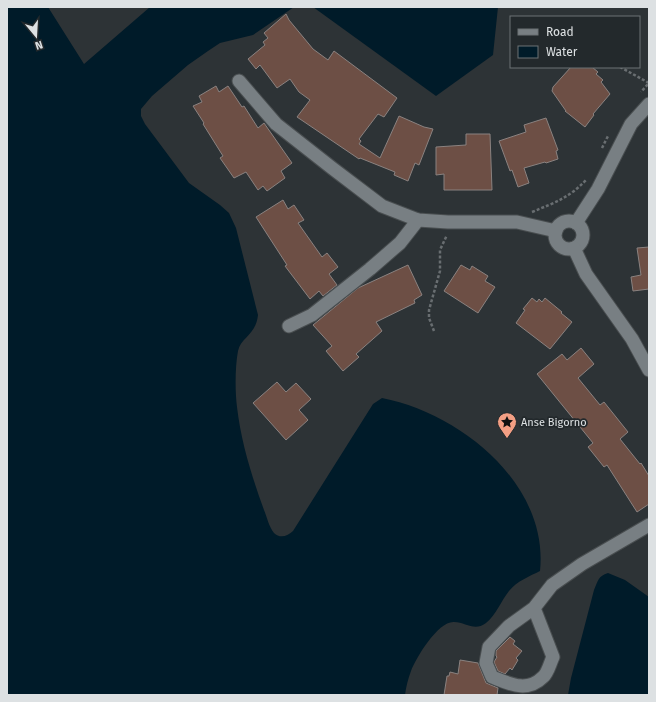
<svg xmlns="http://www.w3.org/2000/svg" width="656" height="702" font-family="'Fira Sans',sans-serif">
<style>
.water{fill:#001b29}
.building{fill:#6d4f45;stroke:#8a8280}
.lines{fill:none;stroke-linecap:round;stroke-linejoin:round}
.minor-casing{stroke:#494e50;stroke-width:15}
.path{stroke:#696e71;stroke-width:2.5;stroke-dasharray:3 2;stroke-linecap:butt}
.minor{stroke:#787f83;stroke-width:13}
.labels{text-anchor:middle;dominant-baseline:central;stroke-width:3.5;stroke-linejoin:round;paint-order:stroke}
.poi-label{font-size:11px;fill:#dde1e3;stroke:#23292c;text-anchor:start}
</style>
<rect width="100%" height="100%" fill="#2d3336"/>
<g class="water">
<path d="M7 7H48L84 64 150 7H294L253 35 220 43 208 51 188 65 152 96 141 109V116L145 124 189 183 220 205 229 213 236 228 258 315C256 335 241 337 238 351 235 367 235 391 237 407 241 442 252 477 264 510 267 517 269 527 274 533 280 539 288 536 293 531L373 404 382 398C460 413 549 484 540 571 530 576 517 581 509 591 501 601 496 615 486 623 474 632 466 622 454 622 438 621 416 658 411 671 408 679 406 687 405 695H7Z"/>
<path d="M313 7H498L493 55 436 96Z"/>
<path d="M608 573 625 580 649 597V695H568L571 678 594 590C598 581 598 576 608 573Z"/>
</g>
<g class="building">
<path d="M286 14 289 20 313 49 328 60 334 51 397 98 384 117 378 114 359 139 361 141 359 144 380 158 399 116 424 127 433 129 419 165 415 163 408 181 394 175 395 172 360 158 359 159 297 117 310 100 299 92 290 79 277 88 260 65 256 69 248 59 265 45 263 42 268 38 264 33Z"/>
<path d="M571 67H592L598 72 596 74 603 80 601 82 610 94 593 114 594 115 585 127 565 111H566L552 91 553 87Z"/>
<path d="M216 86 219 92 228 86 242 107 244 106 258 128 264 123 292 163 281 171 285 178 267 191 263 186 258 190 246 172 234 178 220 158 223 156 203 124 204 123 193 106 202 102 199 96Z"/>
<path d="M546 118 558 150 556 151 558 159 546 163 545 162 524 168 529 183 518 187 512 170 510 171 499 141 526 132 524 125Z"/>
<path d="M466 134H490L492 190H444V174L436 175V147L466 145Z"/>
<path d="M283 200 288 209 294 205 304 220 298 223 322 257 327 253 338 267 329 274 337 285 323 296 319 291 310 299 285 266 287 265 256 217Z"/>
<path d="M649 247V289L633 291 631 277 641 275 637 248Z"/>
<path d="M408 265 422 295 414 300 415 303 376 322 382 331 356 354 359 357 343 371 326 351 332 346 313 325 358 288Z"/>
<path d="M461 265 470 270 472 266 488 276 485 281 495 287 478 313 444 291Z"/>
<path d="M532 298 537 302 539 299 542 302 545 298 562 312 561 313 572 322 550 349 516 323 525 310 523 309Z"/>
<path d="M581 348 594 364 578 378 600 405 604 402 628 432 620 439 640 464 641 463 649 476V504L637 512 607 465 604 467 588 447 593 443 537 374 562 354 567 360Z"/>
<path d="M277 382 286 392 296 383 311 399 299 410 308 420 286 440 253 403Z"/>
<path d="M510 637 515 641 513 644 522 651 516 658 518 660 512 670 510 668 505 674 498 671 494 662 497 657 496 656V651Z"/>
<path d="M460 660 478 663 486 683 498 688 497 695H444L447 676H449L450 672 458 674Z"/>
</g>
<g class="lines">
<g class="minor-casing">
<g id="minor">
<path d="M239 81 276 124 332 168 382 206 418 220 448 222H517L556 231"/>
<circle cx="569" cy="235" r="14"/>
<path d="M576 223 598 189 631 124 649 104"/>
<path d="M574 248 586 274 632 339 649 370"/>
<path d="M289 326 312 315 370 269 400 243 418 220"/>
<path d="M534 608 509 626 489 647 486 663 492 677C510 684 527 693 543 677 548 673 550 663 553 657L534 608 552 585 582 564 649 525"/>
</g>
</g>
<g class="path">
<path d="M620 67 649 83 641 92"/>
<path d="M602 148 608 136"/>
<path d="M532 212C556 202 569 198 587 179"/>
<path d="M434 331 429 318V310L440 271V250L447 235"/>
</g>
<use href="#minor" class="minor"/>
</g>
<defs>
<g id="sight-pin" transform="scale(1)"><path d="M0 17L-7.5 6A9.5 9.5 0 1 1 7.5 6Z" fill="#f39f84" stroke="#23292c"/><path d="M0-6L1.8-2.2L6-1.7L2.9 1.2L3.7 5.4L0 3.3L-3.7 5.4L-2.9 1.2L-6-1.7L-1.8-2.2Z" fill="#111"/></g>
</defs>
<g fill-rule="evenodd">
<use href="#sight-pin" x="507" y="422"/>
</g>
<g class="labels">
<g class="poi-label">
<text x="521" y="422">Anse Bigorno</text>
</g>
</g>
<rect width="656" height="702" fill="none" stroke="#dde1e3" stroke-width="16"/>
<rect x="510" y="16" width="130" height="52" fill="#23292c" stroke="#6d7375"/>
<rect x="518" y="29" width="20" height="6" fill="#787f83" stroke="#6d7375"/>
<text x="546" y="36" font-size="12" fill="#dde1e3">Road</text>
<rect x="518" y="46" width="20" height="12" fill="#001b29" stroke="#6d7375"/>
<text x="546" y="56" font-size="12" fill="#dde1e3">Water</text>
<g transform="translate(36 36) rotate(162)" stroke="#23292c" stroke-width="3" paint-order="stroke">
<path d="M0-3L7 15L0 10L-7 15Z" fill="#dde1e3"/>
<text y="-6" font-size="11" font-weight="bold" text-anchor="middle" fill="#dde1e3">N</text>
</g>
</svg>
